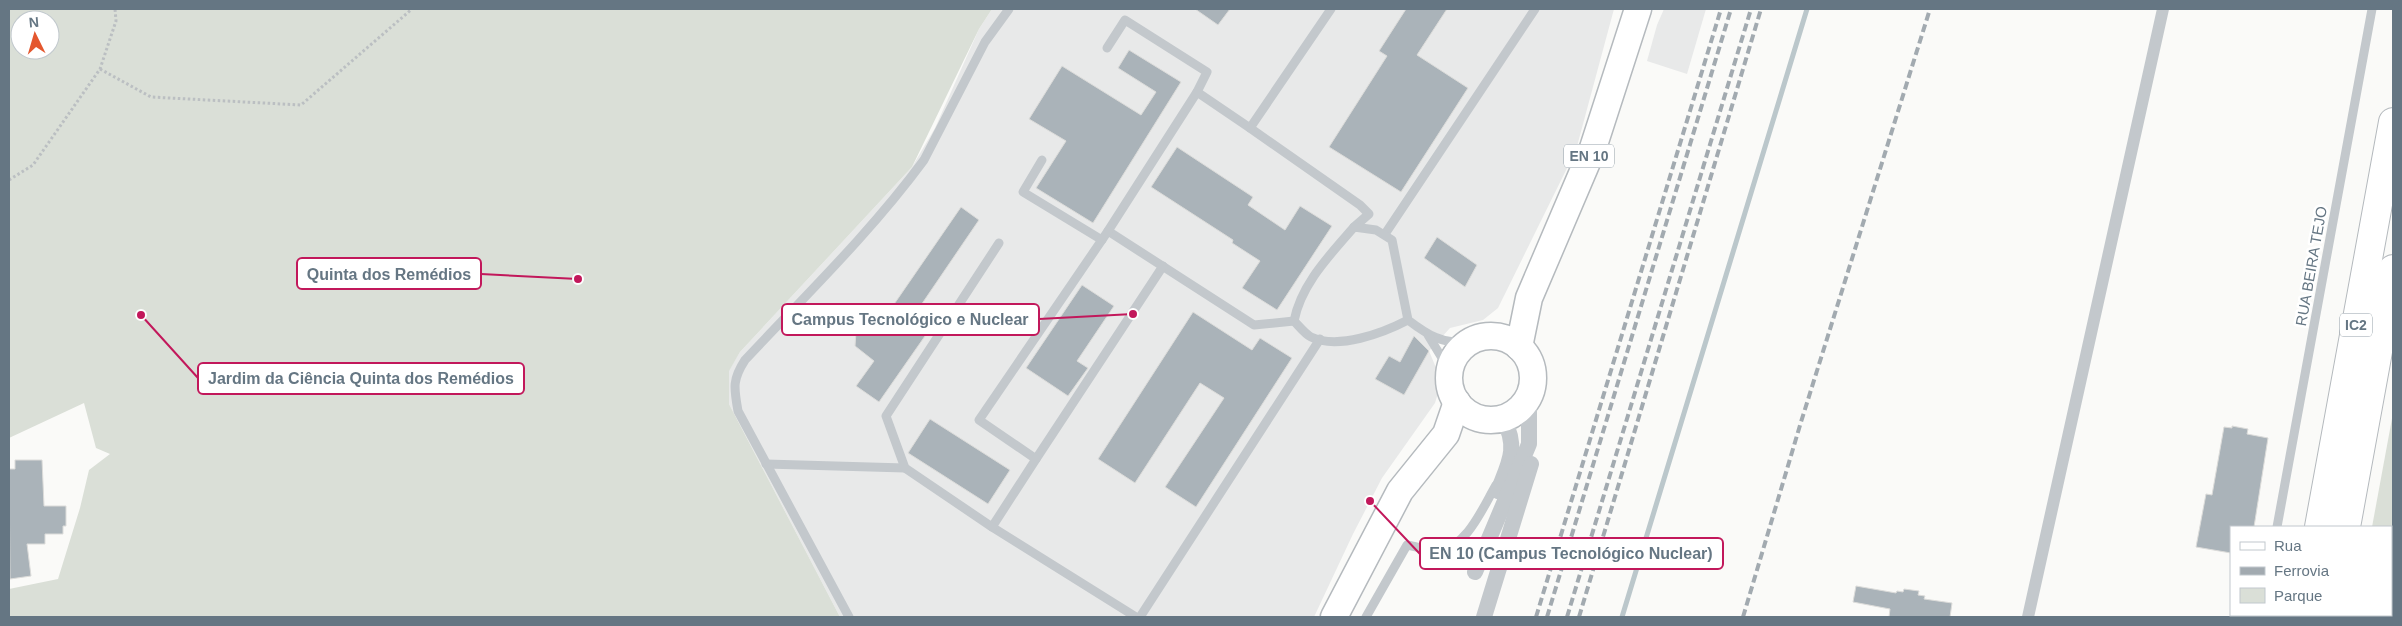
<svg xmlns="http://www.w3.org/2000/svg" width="2402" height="626" font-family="Arial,sans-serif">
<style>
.built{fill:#e8e9e9}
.green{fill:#dadfd7;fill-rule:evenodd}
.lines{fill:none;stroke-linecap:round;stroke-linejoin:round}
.stream{stroke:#bbc7cb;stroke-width:5}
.building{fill:#aab3b9;stroke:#dcdcda}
.primary-casing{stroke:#b5babe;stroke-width:29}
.trunk-casing{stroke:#b4b9bd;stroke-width:30}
.path{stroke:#bbbfc2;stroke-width:3;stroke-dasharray:2.5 2.5;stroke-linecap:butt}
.service{stroke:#c3c8cc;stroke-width:9}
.pedestrian{stroke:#c3c8cc;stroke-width:12}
.minor{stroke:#c3c8cc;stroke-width:16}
.primary{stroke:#fff;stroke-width:26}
.trunk{stroke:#fff;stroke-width:28}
.rail{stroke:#a2aab0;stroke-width:4;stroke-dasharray:8 4;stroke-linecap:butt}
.labels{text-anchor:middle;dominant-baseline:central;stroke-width:5;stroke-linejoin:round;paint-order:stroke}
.shield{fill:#fff;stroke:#939fa8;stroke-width:1}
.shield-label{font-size:14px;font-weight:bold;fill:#657683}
.street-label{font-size:15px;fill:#657683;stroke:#fff}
.leader{fill:none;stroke:#c2185b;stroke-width:2}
.callout-dot{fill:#c2185b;stroke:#fff;stroke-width:2}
.callout{fill:#fff;stroke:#c2185b;stroke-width:2}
.callout-label{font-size:16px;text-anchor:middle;font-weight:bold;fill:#657683}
</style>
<rect width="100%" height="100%" fill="#fafaf8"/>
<g class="built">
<path d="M992 9H1614L1576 150 1498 308 1483 320 1450 328 1429 351 1437 370 1438 393 1435 403 1382 478 1353 534 1314 617H840L729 404V370L740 352 912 167 935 128 979 29Z"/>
<path d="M1664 9H1706L1687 74 1647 61 1657 25Z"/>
</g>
<g class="green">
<path d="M9 9H992L979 29 912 167 740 352 729 371V404L840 617H10L9 589 58 579 80 508 89 470 110 454 96 448 84 403 9 438ZM20 20H50V50H20Z"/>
<path d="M2393 413V617H2356V615H2391V527H2372Z"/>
</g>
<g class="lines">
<path class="stream" d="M1622 617 1807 9"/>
</g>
<g class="building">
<path d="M1195 9H1230L1218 25Z"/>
<path d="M1406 9H1447L1417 55 1468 88 1401 192 1329 147 1387 56 1379 51Z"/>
<path d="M1129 50 1181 82 1093 223 1036 188 1066 141 1029 119 1062 66 1141 115 1156 92 1118 68Z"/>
<path d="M1177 147 1253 197 1248 205 1285 230 1300 206 1332 226 1277 310 1242 288 1260 261 1232 243 1233 240 1151 187Z"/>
<path d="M961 207 979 220 915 314 932 326 879 402 856 386 874 361 855 346 856 332 864 326H879Z"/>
<path d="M1437 237 1477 265 1465 287 1424 258Z"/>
<path d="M1082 285 1114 306 1077 361 1088 368 1068 396 1026 368Z"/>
<path d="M1193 312 1252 350 1260 338 1292 358 1196 507 1165 487 1224 398 1200 383 1135 483 1098 459Z"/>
<path d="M1414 336 1429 351 1404 395 1375 379 1389 356 1400 362Z"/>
<path d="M930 419 1010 470 988 504 908 453Z"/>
<path d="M2232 426 2248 429 2247 434 2268 438 2254 527H2231V553L2196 547 2206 494 2212 495 2224 427 2232 428Z"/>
<path d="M15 460H42L44 506H66V526H63V534H45V544H27L31 576 10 579 9 469H15Z"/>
<path d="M1856 586 1896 593 1897 591 1903 592 1904 589 1919 591 1918 595 1925 596 1924 599 1952 603 1950 617H1889L1890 609 1853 602Z"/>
</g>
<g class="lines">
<g class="primary-casing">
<g id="primary">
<circle cx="1491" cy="378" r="42"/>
<path d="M1519 347 1529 298 1593 148 1638 9"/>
<path d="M1334 617 1400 491 1446 434 1457 402"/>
</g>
</g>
<g class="trunk-casing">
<g id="trunk">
<path d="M2319 527 2393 122"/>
<path d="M2346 527 2393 269"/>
<path d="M2303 617V615"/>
<path d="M2330 617V615"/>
</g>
</g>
<g class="path">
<path d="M100 69 151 97 301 105 412 9"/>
<path d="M9 180 33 165 100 69 116 21 115 9"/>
</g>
<g class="service">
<path d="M1331 9 1250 128 1360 205 1369 214 1354 227"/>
<path d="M1107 48 1125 20 1207 72 1197 92"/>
<path d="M1250 128 1197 92 1108 231 1254 325 1294 321"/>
<path d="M1042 160 1023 192 1102 240"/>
<path d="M1108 231 979 420 1036 459 1163 266"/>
<path d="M1385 234 1535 9"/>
<path d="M1408 320C1383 333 1338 350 1311 337 1305 334 1299 326 1294 321 1301 284 1330 255 1354 227L1376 230 1392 240 1408 320C1429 336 1441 343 1468 343"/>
<path d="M1428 335 1445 363 1450 384"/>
<path d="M1036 459 992 527 1136 617"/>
<path d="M766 464 905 468"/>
<path d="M992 527 905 468 886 416 999 243"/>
<path d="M2277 527 2372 9"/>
<path d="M849 617 738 411C734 388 732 380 745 360 806 295 871 232 924 160L985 42 1009 9"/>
<path d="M1140 617 1320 339"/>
<path d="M1366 617 1407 545C1415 546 1432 552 1437 551 1467 548 1483 507 1496 485"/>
<path d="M2260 617 2261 615"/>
</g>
<path class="pedestrian" d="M2028 617 2163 9"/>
<g class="minor">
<path d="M1498 491C1509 463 1519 448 1503 418"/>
<path d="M1475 572 1529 444V396"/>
<path d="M1484 617 1531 464"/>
</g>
<use href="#primary" class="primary"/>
<use href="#trunk" class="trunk"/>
<g class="rail">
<path d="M1536 617 1721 9"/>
<path d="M1547 617 1731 9"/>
<path d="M1567 617 1751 9"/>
<path d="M1579 617 1761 9"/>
<path d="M1743 617 1801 422 1930 9"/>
</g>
</g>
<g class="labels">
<g class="shield">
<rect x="1564" y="144.5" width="50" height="23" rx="4"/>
<rect x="2340" y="313.5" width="32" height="23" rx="4"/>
</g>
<g class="shield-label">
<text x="1589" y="156">EN 10</text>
<text x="2356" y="325">IC2</text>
</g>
<g class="street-label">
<text transform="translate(2311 266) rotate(-80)">RUA BEIRA TEJO</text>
</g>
</g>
<path class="leader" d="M578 279L481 274M1133 314L1039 319M141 315L198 378M1370 501L1420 554"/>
<g class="callout-dot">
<circle cx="578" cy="279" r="5"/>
<circle cx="1133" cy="314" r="5"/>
<circle cx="141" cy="315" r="5"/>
<circle cx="1370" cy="501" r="5"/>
</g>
<g class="callout">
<rect x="297" y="258" width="184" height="31" rx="5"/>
<rect x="782" y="304" width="257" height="31" rx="5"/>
<rect x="198" y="363" width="326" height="31" rx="5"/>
<rect x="1420" y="538" width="303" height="31" rx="5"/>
</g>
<g class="callout-label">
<text x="389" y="280">Quinta dos Remédios</text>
<text x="910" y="325">Campus Tecnológico e Nuclear</text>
<text x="361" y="384">Jardim da Ciência Quinta dos Remédios</text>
<text x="1571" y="559">EN 10 (Campus Tecnológico Nuclear)</text>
</g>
<rect width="2402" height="626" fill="none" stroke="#657683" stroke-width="20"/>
<rect x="2230" y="526" width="162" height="90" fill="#ffffff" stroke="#c1c8cd"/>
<rect x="2240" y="542" width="25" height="8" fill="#ffffff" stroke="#c1c8cd"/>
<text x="2274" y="551" font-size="15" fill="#657683">Rua</text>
<rect x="2240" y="567" width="25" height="8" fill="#a2aab0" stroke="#c1c8cd"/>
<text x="2274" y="576" font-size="15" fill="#657683">Ferrovia</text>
<rect x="2240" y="588" width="25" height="15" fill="#dadfd7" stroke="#c1c8cd"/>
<text x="2274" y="601" font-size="15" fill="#657683">Parque</text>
<g transform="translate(35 35) rotate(355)"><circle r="24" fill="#ffffff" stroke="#c1c8cd"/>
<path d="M0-4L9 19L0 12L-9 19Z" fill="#e4572e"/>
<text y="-8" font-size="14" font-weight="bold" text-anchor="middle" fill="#657683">N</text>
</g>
</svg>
